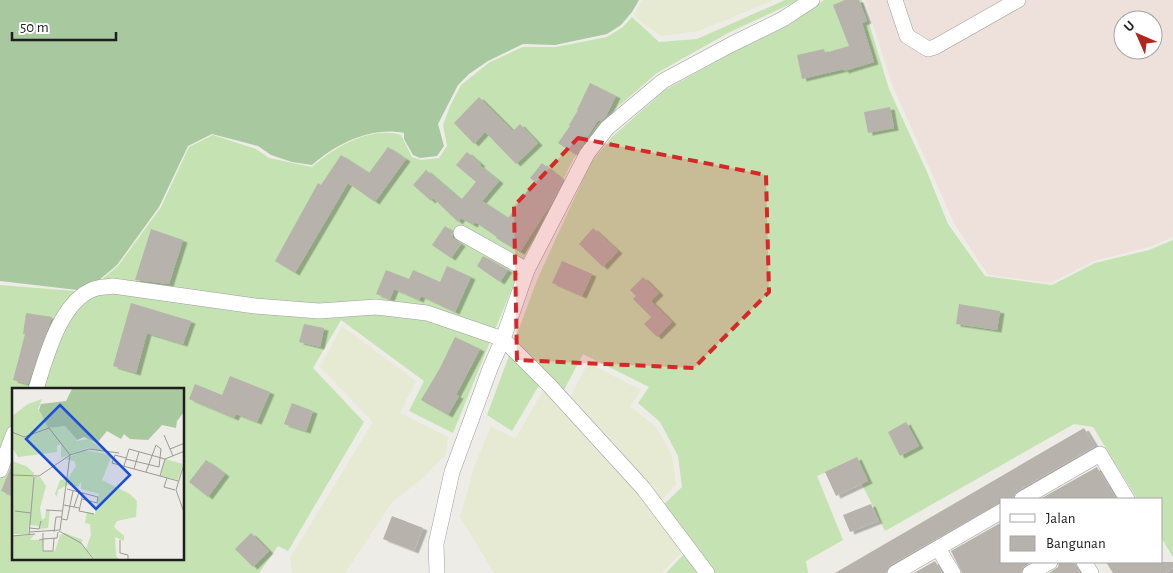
<svg xmlns="http://www.w3.org/2000/svg" width="1173" height="573" font-family="'Alegreya Sans',sans-serif">
<style>
.military{fill:#eee1db;fill-rule:evenodd}
.farmland{fill:#e7ead3}
.grass{fill:#c5e2b2;fill-rule:evenodd}
.forest{fill:#a8c89f}
.building{fill:#b7b2ac;filter:url(#shadow)}
.lines{fill:none;stroke-linecap:round;stroke-linejoin:round}
.minor-casing{stroke:#9f9f9f;stroke-width:16}
.minor{stroke:#fff;stroke-width:15}
.marked{fill:#d62828;fill-opacity:0.2;stroke:#d62828;stroke-width:4;stroke-dasharray:10 6;stroke-linejoin:round}
.inset-road{fill:none;stroke:#9b9a96;stroke-width:1}
.view{fill:#1d4ed8;fill-opacity:0.15;stroke:#1d4ed8;stroke-width:2.5}
.inset-edge{fill:none;stroke:#1e1e1e;stroke-width:2.5}
</style>
<defs>
<filter id="shadow"><feDropShadow dx="4.5" dy="2.5" stdDeviation="0" flood-color="#0004"/></filter>
</defs>
<rect width="100%" height="100%" fill="#eeece6"/>
<path class="military" d="M865 0H1173V237L1149 247 1094 261 1051 283 988 275 955 225 893 87ZM1123 20H1153V50H1123Z"/>
<g class="farmland">
<path d="M642 0H774L699 31 661 36 638 20 634 14Z"/>
<path d="M342 326 416 381 400 413 448 437 446 454 422 479 393 501 345 573H292L290 558 373 422 320 367Z"/>
<path d="M588 363 641 390 630 406 656 427 672 455 676 485 650 511 683 551 662 573H494L460 517 475 464 491 426 515 439 542 392 570 397Z"/>
</g>
<g class="grass">
<path d="M785 0H799L728 33 657 73 598 124 574 158 525 256 453 433 409 411 424 381 341 320 313 368 364 422 288 551 278 546 259 573H0V285L87 292 118 266 161 207 189 147 213 135 256 149 269 158 312 167C335 147 370 126 401 135L412 157 421 160 439 158 447 146 443 125 450 106 461 85 490 62 523 47H556L607 37 623 27 632 17 659 42 697 39ZM14 389H184V559H14Z"/>
<path d="M824 0H862L889 89 927 172 948 224 985 276 1052 285 1095 263 1149 250 1173 240V557L1162 539V499H1137L1093 427 1074 424 885 531 851 462 817 476 843 540 806 561 808 573H666L686 552 656 512 682 487 678 456 660 422 638 403 649 387 583 354 564 390 538 387 512 431 487 415 537 280 590 164 612 137 665 90 737 50 789 25Z"/>
</g>
<path class="forest" d="M0 0H639L632 12 621 25 607 34 555 45 523 44 488 61 469 74 458 85 438 124 444 146 437 156 420 158 413 155 404 139V133C371 126 336 144 312 165L292 162 271 155 258 146 212 134 188 146 159 207 117 265 86 291 0 281Z"/>
<g class="building">
<path d="M845 0H859L867 21 862 23 874 62 844 71V69L802 79 797 55 824 49 825 53 849 46 833 5Z"/>
<path d="M590 83 616 96 606 116 601 121 598 120 576 155 558 143 570 126 569 125 578 110H577Z"/>
<path d="M479 97 513 131 520 124 538 143 516 164 485 132 474 144 454 123Z"/>
<path d="M890 107 894 128 868 133 864 112Z"/>
<path d="M388 147 406 159 375 202 348 183 295 273 275 261 318 183 321 185 341 155 369 173Z"/>
<path d="M467 152 481 164 479 165 499 181 482 201 508 218 534 181 530 178 542 163 563 180 552 202 520 252 496 238 497 237 475 222 473 225 461 218 458 222 433 198 431 201 413 185 426 170 461 200 476 182 456 165Z"/>
<path d="M445 226 452 231 453 238 461 244 451 258 432 245Z"/>
<path d="M593 228 618 251 603 267 579 244Z"/>
<path d="M151 229 183 240 169 284 135 280Z"/>
<path d="M483 256 508 270 500 282 477 266Z"/>
<path d="M562 261 592 274 582 296 552 283Z"/>
<path d="M447 266 471 277 455 312 421 296 419 300 394 289 390 299 376 294 386 270 409 279 413 270 440 282Z"/>
<path d="M643 277 659 293 651 301 672 322 657 337 644 324 651 317 633 299 636 296 630 290Z"/>
<path d="M131 303 191 321 183 344 147 333 136 373 113 366Z"/>
<path d="M959 304 1000 311 997 330 956 324Z"/>
<path d="M26 313 52 317 28 384 13 380 25 334H23Z"/>
<path d="M304 324 324 328 320 347 299 342Z"/>
<path d="M455 337 480 349 456 395 459 396 448 415 421 400 440 368Z"/>
<path d="M230 376 270 392 257 422 236 414 234 418 189 399 195 384 222 395Z"/>
<path d="M292 403 313 411 306 431 284 424Z"/>
<path d="M906 422 919 446 900 456 888 432Z"/>
<path d="M1084 428 1095 446 1017 491 1014 495 1013 499H1002V502L890 565 886 573H835Z"/>
<path d="M857 457 868 481 836 496 825 472Z"/>
<path d="M14 460V496L1 491Z"/>
<path d="M206 460 225 474 208 497 189 482Z"/>
<path d="M1097 467 1116 499H1040Z"/>
<path d="M871 504 878 521 850 532 843 515Z"/>
<path d="M392 516 423 528 414 551 383 539Z"/>
<path d="M1002 522V562H1031L1022 568 1021 573H962L951 551Z"/>
<path d="M251 533 269 551 253 567 235 549Z"/>
<path d="M935 561 942 573H914Z"/>
<path d="M1059 562H1075L1080 573H1049L1058 567Z"/>
<path d="M1106 562H1173V568L1165 573H1113Z"/>
</g>
<g class="lines">
<g class="minor-casing">
<g id="minor">
<path d="M895 0 907 36 928 49 935 47 1018 0"/>
<path d="M461 233 527 270"/>
<path d="M36 389C46 358 60 301 94 289 99 287 107 287 113 286L255 306 319 311 376 307 427 313 503 339 491 366 452 472 436 544 437 573"/>
<path d="M0 470 14 433"/>
<path d="M1022 499 1100 454 1127 499"/>
<path d="M938 548 953 573"/>
<path d="M1084 562 1091 573"/>
<path d="M707 573 643 488 549 385 503 339 527 270 587 154 607 128 663 81 732 44 783 19 812 0"/>
<path d="M895 573 1002 511"/>
<path d="M1030 573 1050 562"/>
</g>
</g>
<use href="#minor" class="minor"/>
</g>
<path class="marked" d="M578 138 766 175 769 292 694 368 517 360 514 206Z"/>
<g transform="translate(12 388)">
<rect width="172" height="172" fill="#eeece6"/>
<path d="M30 11 26 21 36 40 53 38 65 53 76 51 97 65 76 60 49 70V56L45 58V64L6 69 0 59V28L16 16ZM73 62 100 67 90 92 118 106 125 113 124 129 105 133 102 139 112 148V153L103 149 104 168 108 172H83L74 161 79 147 78 136 73 135 75 124 83 126 87 106 69 101V94L66 99 55 97 46 102 45 109 43 106 48 92 56 90 64 78 62 73 53 71ZM153 71 171 76 166 92 149 88ZM0 73 14 78 22 85 21 89H28L34 98 28 120 30 132 33 130 34 122H38L36 140 27 141V138L17 137 16 146H0ZM53 145 71 152 69 155 81 172H1L0 148 22 147 18 152H31L30 163H43L48 147Z" fill="#c5e2b2"/>
<path d="M60 1H171L172 24 165 33 164 40 150 37 136 52 118 51 112 46 109 51 95 43 85 55 72 49 65 52 53 38 36 40 27 22 29 16 54 13Z" fill="#a8c89f"/>
<path class="inset-road" d="M0 44 12 49 37 40 58 67 27 88 0 87M152 47 161 68M158 61 173 55M114 70 103 67 100 75 148 88 153 71M114 71 147 79M173 73 164 102 173 127M112 78 117 61 153 71 173 63M122 81 127 64M134 84 144 57 149 61 147 79M148 88 166 93M155 90 152 99 163 102M55 101 86 109 85 115 70 111M71 105 67 123 82 126M52 117 67 120M62 119 67 104M34 122 51 123M3 123 19 125M50 131 55 132 61 103M17 140 27 141 29 133M47 143 69 155 82 172M17 144 48 142 58 67 77 61 107 65M42 144 44 129H50M31 145V151L45 150 46 144M17 147 22 89M0 148 23 146M27 152 31 151V163H41L42 150M108 152V165L116 167V172"/>
<path class="view" d="M48 17 118 87 84 121 14 51Z"/>
<rect width="172" height="172" class="inset-edge"/>
</g>
<rect x="1000" y="498" width="162" height="65" fill="#ffffff" stroke="#a5a5a5"/>
<rect x="1010" y="514" width="25" height="8" fill="#ffffff" stroke="#a5a5a5"/>
<text x="1046" y="523" font-size="15" fill="#1e1e1e">Jalan</text>
<rect x="1010" y="536" width="25" height="15" fill="#b7b2ac" stroke="#a5a5a5"/>
<text x="1046" y="548" font-size="15" fill="#1e1e1e">Bangunan</text>
<g transform="translate(1138 35) rotate(315)"><circle r="24" fill="#ffffff" stroke="#a5a5a5"/>
<path d="M0-4L9 19L0 12L-9 19Z" fill="#b42519"/>
<text y="-8" font-size="14" font-weight="bold" text-anchor="middle" fill="#1e1e1e">U</text>
</g>
<path d="M12 32v8h104v-8" fill="none" stroke="#1e1e1e" stroke-width="2.5"/>
<text x="20" y="32" font-size="15" fill="#1e1e1e" stroke="#ffffff" stroke-width="4" paint-order="stroke">50 m</text>
</svg>
